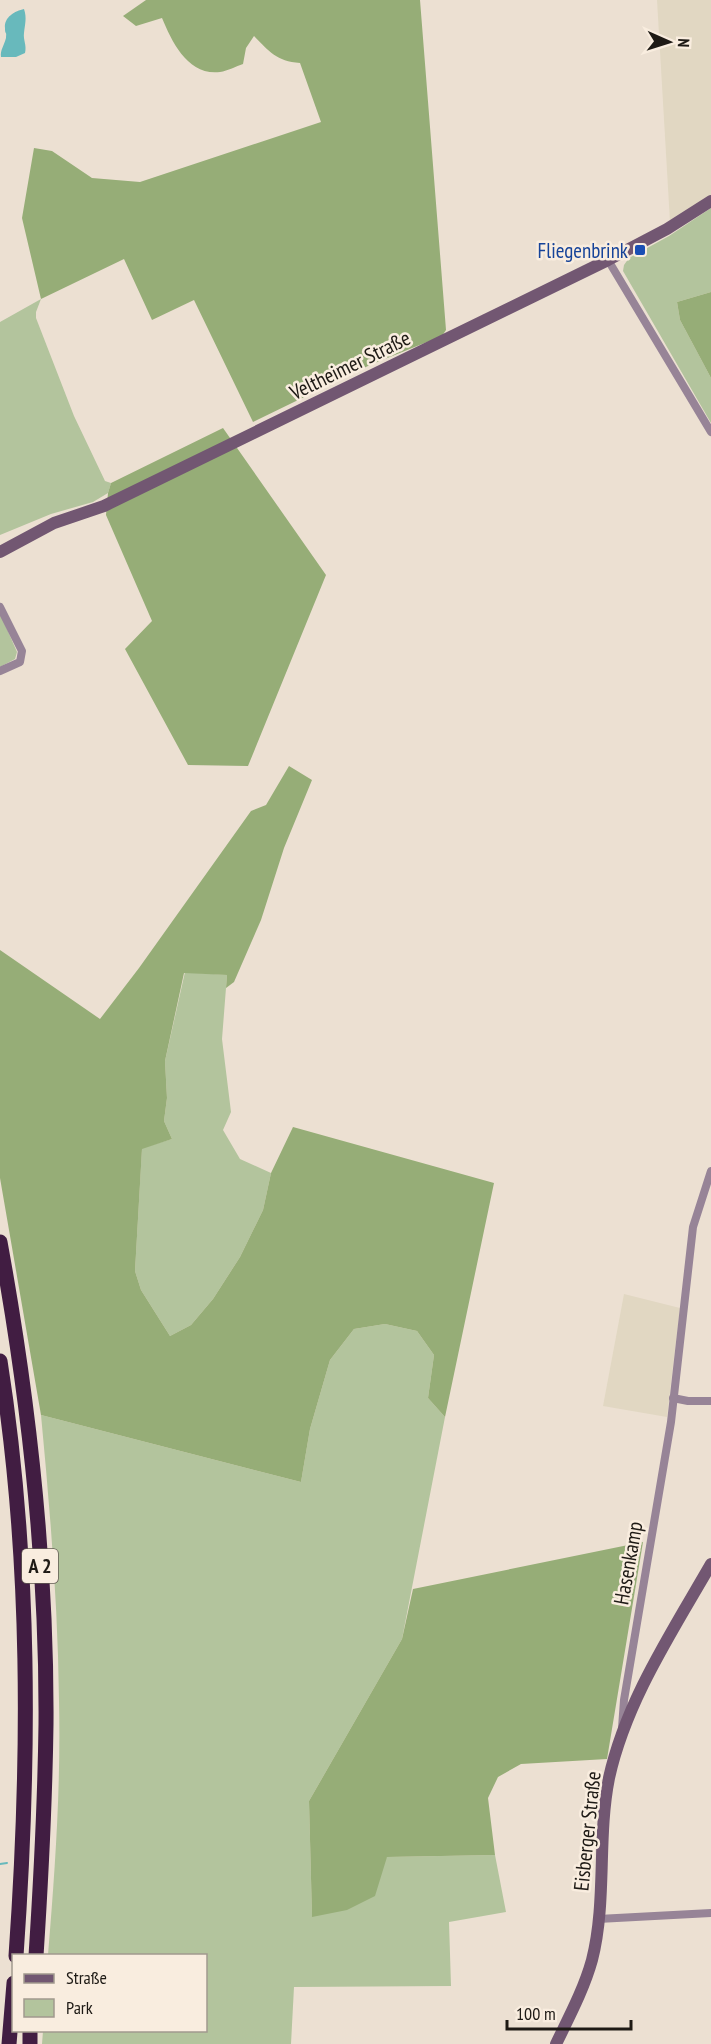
<svg xmlns="http://www.w3.org/2000/svg" width="711" height="2044" font-family="'PT Sans Narrow',sans-serif">
<style>
.industrial{fill:#e1d7c2}
.green{fill:#b3c49d}
.forest{fill:#96ad77}
.water{fill:#68b9bc}
.lines{fill:none;stroke-linecap:round;stroke-linejoin:round}
.stream{stroke:#68b9bc;stroke-width:2}
.minor{stroke:#978497;stroke-width:8}
.secondary{stroke:#725772;stroke-width:12}
.motorway{stroke:#411d42;stroke-width:15}
.transit-dot{fill:#1a4fb4;stroke:#f9eddf;stroke-width:2}
.labels{text-anchor:middle;dominant-baseline:central;stroke-width:5;stroke-linejoin:round;paint-order:stroke}
.shield{fill:#f9eddf;stroke:#605952;stroke-width:1.5}
.shield-label{font-size:20px;font-weight:bold;fill:#1e1a15}
.transit-label{font-size:21px;fill:#164399;stroke:#f9eddf;text-anchor:end}
.street-label{font-size:21px;fill:#1e1a15;stroke:#f9eddf}
</style>
<rect width="100%" height="100%" fill="#ece0d2"/>
<g class="industrial">
<path d="M657 0H711V199L670 222Z"/>
<path d="M624 1294 680 1308 667 1417 603 1406Z"/>
</g>
<g class="green">
<path d="M711 208V292L677 302 680 320 711 378V423L623 271 624 265 629 258 669 236Z"/>
<path d="M41 299 36 312V318L74 416 105 481 111 483 108 493 93 502 51 514 0 535V322Z"/>
<path d="M0 613 17 652 15 659 0 667Z"/>
<path d="M185 972 227 975 222 1039 231 1112 223 1130 240 1159 271 1173 263 1210 240 1257 213 1299 191 1325 170 1336 141 1290 135 1271 142 1148 172 1139 164 1121 167 1098 165 1061Z"/>
<path d="M385 1324 417 1331 434 1355 428 1398 445 1417 402 1639 309 1801 312 1916 387 1857 495 1855 506 1912 449 1922 451 1986 294 1987 291 2044H42L43 2031 206 2030V1956L48 1955C55 1871 61 1786 59 1701 58 1605 50 1510 41 1415L301 1482 310 1429 330 1360 354 1329Z"/>
</g>
<g class="forest">
<path d="M146 0H420L446 330 442 336 370 365 253 422 194 300 152 320 124 259 41 299 22 218 34 148 52 151 92 178 140 182 321 122 300 63C276 61 270 52 254 36L246 48 243 64C236 66 228 71 220 72 188 76 172 42 162 18L136 26 123 16Z"/>
<path d="M711 292V378L680 320 677 302Z"/>
<path d="M223 428 326 575 248 766 188 765 125 649 152 621 106 515 108 493 111 483Z"/>
<path d="M289 766 312 780 284 848 261 920 234 982 226 988 227 975 184 973 165 1061 167 1098 164 1121 172 1139 142 1149 135 1271 141 1290 170 1336 191 1325 213 1299 240 1257 263 1210 271 1173 293 1127 494 1183 445 1417 428 1398 434 1355 417 1331 385 1324 354 1329 330 1360 310 1429 301 1482 41 1415 0 1178V950L100 1019 139 968 251 811 266 805Z"/>
<path d="M643 1542 607 1759 521 1764 498 1777 488 1798 495 1855 387 1857 375 1896 347 1910 312 1917 309 1801 402 1639 413 1589Z"/>
</g>
<path class="water" d="M24 9C27 18 25 24 24 33 23 40 27 45 25 53L16 57H1C0 50 4 46 6 38 7 30 5 36 5 28 4 17 15 11 24 9Z"/>
<g class="lines">
<path class="stream" d="M0 1864 7 1863"/>
<g class="minor">
<path d="M608 260 711 432"/>
<path d="M0 607 22 651 20 662 0 671"/>
<path d="M673 1398 688 1401H711"/>
<path d="M622 1728 624 1700 671 1422 693 1227 711 1171"/>
<path d="M598 1919 711 1913"/>
</g>
<g class="secondary">
<path d="M0 552 54 523 104 506 608 260 667 229 711 201"/>
<path d="M556 2044C569 2017 584 1989 592 1960 607 1901 597 1838 609 1778 626 1701 672 1632 711 1564"/>
</g>
<g class="motorway">
<path d="M0 1242C29 1401 47 1563 46 1724 45 1801 41 1879 36 1956"/>
<path d="M0 1361C31 1558 30 1757 16 1956"/>
<path d="M9 2044 14 1983"/>
<path d="M30 2044V2030"/>
</g>
</g>
<rect class="transit-dot" x="634" y="244" width="12" height="12" rx="3"/>
<g class="labels">
<rect class="shield" x="22" y="1549" width="36" height="34" rx="4.5"/>
<g class="shield-label">
<text x="40" y="1566">A 2</text>
</g>
<g class="transit-label">
<text x="628" y="250">Fliegenbrink</text>
</g>
<g class="street-label">
<text transform="translate(350 365) rotate(-26)">Veltheimer Straße</text>
<text transform="translate(628 1563) rotate(-80)">Hasenkamp</text>
<text transform="translate(587 1831) rotate(-84)">Eisberger Straße</text>
</g>
</g>
<rect x="12" y="1954" width="195" height="78" fill="#f9eddf" stroke="#a1998e" stroke-width="1.5"/>
<rect x="24" y="1974" width="30" height="9" fill="#725772" stroke="#a1998e" stroke-width="1.5"/>
<text x="66" y="1984" font-size="18" fill="#1e1a15">Straße</text>
<rect x="24" y="1999" width="30" height="18" fill="#b3c49d" stroke="#a1998e" stroke-width="1.5"/>
<text x="66" y="2014" font-size="18" fill="#1e1a15">Park</text>
<g transform="translate(669 42) rotate(93)" stroke="#f9eddf" stroke-width="4.5" paint-order="stroke">
<path d="M0-4.5L10 22L0 15L-10 22Z" fill="#1e1a15"/>
<text y="-9" font-size="16" font-weight="bold" text-anchor="middle" fill="#1e1a15">N</text>
</g>
<path d="M507 2020v9h124v-9" fill="none" stroke="#1e1a15" stroke-width="3"/>
<text x="516" y="2020" font-size="18" fill="#1e1a15" stroke="#f9eddf" stroke-width="4.5" paint-order="stroke">100 m</text>
</svg>
